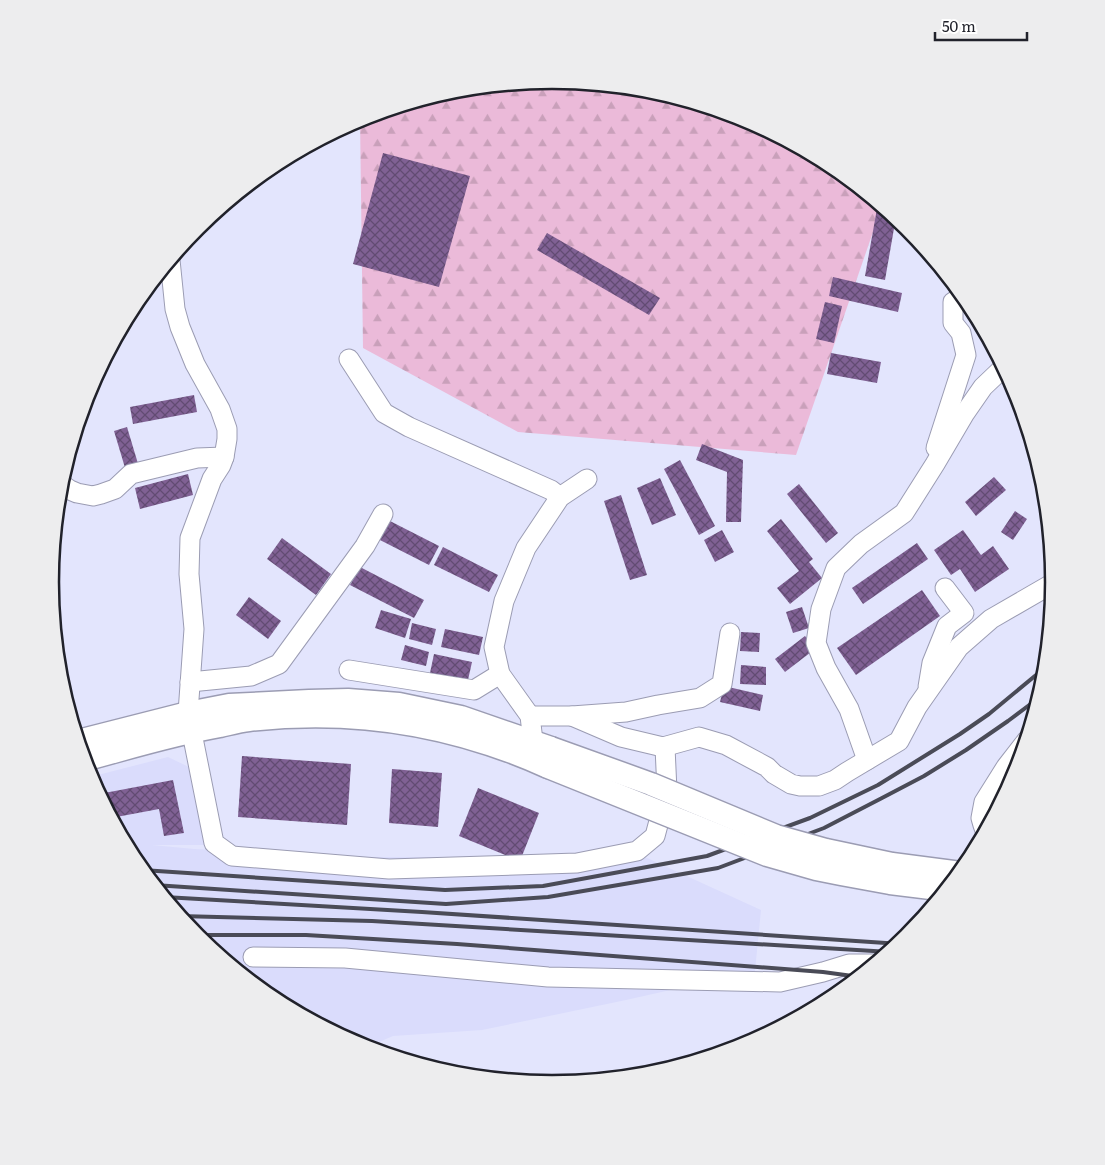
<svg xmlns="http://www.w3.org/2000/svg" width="1105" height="1165" font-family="Literata,serif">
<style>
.built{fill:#dadcfc}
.forest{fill:url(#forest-firs)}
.building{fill:url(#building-cross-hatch)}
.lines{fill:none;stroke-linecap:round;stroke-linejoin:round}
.minor-casing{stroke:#9b9cb3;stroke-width:21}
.major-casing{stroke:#9b9cb3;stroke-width:25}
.minor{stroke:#fff;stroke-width:19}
.major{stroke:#fff;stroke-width:22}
.rail{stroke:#4a4b57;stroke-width:4}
.major-bridge-casing{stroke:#9b9cb3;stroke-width:25;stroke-linecap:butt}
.major-bridge{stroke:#fff;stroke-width:22}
.rim{fill:none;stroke:#21222b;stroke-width:2.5}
</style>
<defs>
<pattern id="forest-firs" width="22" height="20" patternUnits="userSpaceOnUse" patternTransform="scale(1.25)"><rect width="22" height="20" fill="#ebbad9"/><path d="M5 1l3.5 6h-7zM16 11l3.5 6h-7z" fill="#c9a0ba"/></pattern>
<pattern id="building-cross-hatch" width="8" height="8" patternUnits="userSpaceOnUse" patternTransform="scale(1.25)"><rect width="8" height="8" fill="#806194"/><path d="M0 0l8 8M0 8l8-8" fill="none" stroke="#624b72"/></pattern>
</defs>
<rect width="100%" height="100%" fill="#e3e5fd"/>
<path class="built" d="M168 757 191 768 205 845H152L194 849 355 857H645L761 910 755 971 626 1000 482 1030 393 1036 365 1048 360 1047 273 1000 197 938 135 861 90 777Z"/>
<path class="forest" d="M553 80 651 90 745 118 832 165 882 206 796 455 518 432 363 348 360 118 455 90Z"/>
<g class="building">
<path d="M383 153 470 176 439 287 353 264Z"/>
<path d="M878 203 896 217 885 280 865 276Z"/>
<path d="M547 233 660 298 649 315 537 250Z"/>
<path d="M833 277 902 293 898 312 829 296Z"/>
<path d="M825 302 842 306 834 343 816 339Z"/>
<path d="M831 353 881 362 877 383 827 374Z"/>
<path d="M194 395 197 412 133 424 130 407Z"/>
<path d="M83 406 86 420 79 421Z"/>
<path d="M127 427 139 467 126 471 114 431Z"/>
<path d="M702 444 743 460 741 522H726L727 472 696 460Z"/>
<path d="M680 460 715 526 699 535 664 469Z"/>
<path d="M188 474 193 495 140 509 135 488Z"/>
<path d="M994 477 1006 490 976 516 965 502Z"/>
<path d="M660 478 676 515 652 525 637 488Z"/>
<path d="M799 484 838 533 826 543 787 494Z"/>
<path d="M621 495 647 575 630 580 604 501Z"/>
<path d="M1015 511 1027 519 1013 540 1001 532Z"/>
<path d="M781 519 813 559 809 562 822 578 790 604 777 588 799 571 767 531Z"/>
<path d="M388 520 439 546 429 565 378 539Z"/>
<path d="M722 530 734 552 715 562 704 540Z"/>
<path d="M963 530 981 555 993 546 1009 569 975 592 960 569 951 575 934 550Z"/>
<path d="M282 538 331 574 316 595 267 559Z"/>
<path d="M917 543 928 559 863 604 852 588Z"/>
<path d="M443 547 498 575 489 592 434 565Z"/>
<path d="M360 567 424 600 414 618 350 585Z"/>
<path d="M922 590 940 616 856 675 837 648Z"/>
<path d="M249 597 281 621 268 639 236 615Z"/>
<path d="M802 607 809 628 793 633 786 612Z"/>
<path d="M381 610 411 619 405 638 375 628Z"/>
<path d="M412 623 436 629 432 645 409 639Z"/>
<path d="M445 629 483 637 479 655 441 647Z"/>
<path d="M741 632 760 633 759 652 740 651Z"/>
<path d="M805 636 815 649 785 672 775 659Z"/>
<path d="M405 645 429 652 426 666 401 660Z"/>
<path d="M434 654 472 662 468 680 430 673Z"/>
<path d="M741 665 766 667V685L740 684Z"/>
<path d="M724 686 763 695 760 711 720 702Z"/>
<path d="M242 756 351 764 347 825 238 817Z"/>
<path d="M392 769 442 773 438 827 389 823Z"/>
<path d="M173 780 184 833 164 836 159 809 111 818 99 794Z"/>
<path d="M478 788 539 813 520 861 459 836Z"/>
</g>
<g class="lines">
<g class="minor-casing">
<g id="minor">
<path d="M170 260 175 309 180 327 195 364 220 409 227 429V439L224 457 221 465 212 479 190 538 189 574 194 629 188 713 214 843 232 856 389 869 577 863 637 851 655 836 667 791 665 747"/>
<path d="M349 359 384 413 409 427 551 490 560 497"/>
<path d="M936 448 966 355 961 333 953 323V302L964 296"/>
<path d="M60 483 70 490 77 493 93 496 101 494 115 489 131 474 197 458 224 457"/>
<path d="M349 670 474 690 500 674"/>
<path d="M190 682 251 676 279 664 365 546 383 514"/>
<path d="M928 687 932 663 947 626 964 613 945 588"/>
<path d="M530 716H572L626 712 658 705 700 698 722 684 730 633"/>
<path d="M572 716 621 737 663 747 699 737 726 745 767 767 774 774 791 784 800 786H819L835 780 847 772 899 741 917 707 959 647 991 619 1055 582"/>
<path d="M533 741 530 716 500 674 494 647 504 601 526 548 560 497 587 479"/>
<path d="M867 760 849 709 826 668 816 643 821 609 836 568 861 544 904 513 935 464 965 413 983 387 1004 367"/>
<path d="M986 833 983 825 981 818 984 802 1006 767 1027 740"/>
<path d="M253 957 345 958 548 977 780 982 823 972 849 964H876"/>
</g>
</g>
<g class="major-casing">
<g id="major">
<path d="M78 741 188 713 229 705 309 701 348 700 399 704 461 717 551 748"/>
<path d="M84 760C129 748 174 734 220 726 229 724 239 721 249 720 353 708 453 724 548 767"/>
</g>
</g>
<use href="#minor" class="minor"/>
<use href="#major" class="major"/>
<g class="rail">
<path d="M142 870 445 890 543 886 707 856 810 818 878 785 960 734 989 714 1047 666"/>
<path d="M154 885 446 904 548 897 718 868 824 828 882 798 924 776 966 750 1008 721 1040 697"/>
<path d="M164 897 422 912 901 944"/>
<path d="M179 916 372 921 890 952"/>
<path d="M195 935H306L457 944 823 972 860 977"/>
</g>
<g class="major-bridge-casing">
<g id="major-bridge">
<path d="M551 748 651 784 776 836 826 850 892 864 961 873"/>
<path d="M548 767 767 855 816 869 841 874 890 883 947 890"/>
</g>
</g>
<use href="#major-bridge" class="major-bridge"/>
</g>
<path d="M0 0H1105V1165H0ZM59 582a493 493 0 1 1 986 0a493 493 0 1 1-986 0Z" fill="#ededee" fill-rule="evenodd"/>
<path class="rim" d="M59 582a493 493 0 1 1 986 0a493 493 0 1 1-986 0Z"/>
<path d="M935 32v8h92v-8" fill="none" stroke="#21222b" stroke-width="2.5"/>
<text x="942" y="32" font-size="15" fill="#21222b" stroke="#ffffff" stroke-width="4" paint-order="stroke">50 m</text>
</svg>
